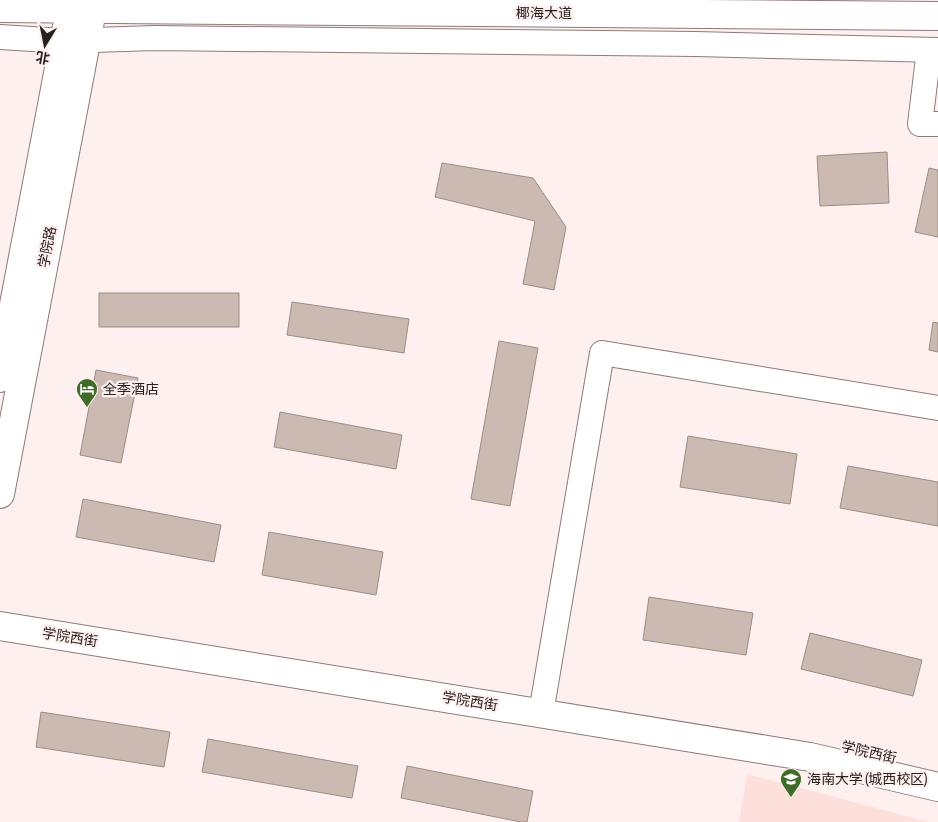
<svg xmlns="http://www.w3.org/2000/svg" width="938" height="822" font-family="'Asap Condensed','Noto Sans SC',sans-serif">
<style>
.built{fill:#fddfdc}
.building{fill:#ccbab2;stroke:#9d8d85}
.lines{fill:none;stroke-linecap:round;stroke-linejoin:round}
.minor-casing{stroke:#8d7b79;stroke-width:26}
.major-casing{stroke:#8d7b79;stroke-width:30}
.highway-casing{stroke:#8d7b79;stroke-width:30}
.minor{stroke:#fff;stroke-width:24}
.major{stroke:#fff;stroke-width:28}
.highway{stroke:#fff;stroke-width:28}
.labels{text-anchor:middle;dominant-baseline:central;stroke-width:4.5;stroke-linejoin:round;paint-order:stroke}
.street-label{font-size:14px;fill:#28201f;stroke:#fdf0ef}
.poi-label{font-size:14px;fill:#28201f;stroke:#fdf0ef;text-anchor:start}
</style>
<rect width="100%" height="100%" fill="#fdf0ef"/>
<path class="built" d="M747 774 929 822H739Z"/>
<g class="building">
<path d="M887 152 889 203 820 206 817 156Z"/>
<path d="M442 163 533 178 566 227 554 290 523 284 535 221 435 197Z"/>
<path d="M929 168 938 170V237L915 232Z"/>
<rect x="99" y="293" width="140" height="34"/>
<path d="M292 302 409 319 404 353 287 335Z"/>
<path d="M933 322 938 323V352L929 350Z"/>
<path d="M499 341 538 348 510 506 471 499Z"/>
<path d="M96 370 138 378 121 463 80 455Z"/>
<path d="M280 412 402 435 396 469 274 447Z"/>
<path d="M688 436 797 454 790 504 680 487Z"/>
<path d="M848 466 938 482V526L840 508Z"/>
<path d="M83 499 221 525 214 562 76 537Z"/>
<path d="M269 532 383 552 376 595 262 575Z"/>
<path d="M649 597 753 613 746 655 643 640Z"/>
<path d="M810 633 922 660 913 696 801 669Z"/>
<path d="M41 712 170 732 164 767 36 747Z"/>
<path d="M208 739 358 766 352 798 202 772Z"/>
<path d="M407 766 533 791 527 822H521L401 798Z"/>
</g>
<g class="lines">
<g class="minor-casing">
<g id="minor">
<path d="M0 37 64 41 154 38 696 44 938 50"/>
<path d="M929 50 920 124H938"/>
<path d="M541 713 602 353 938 408"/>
</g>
</g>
<g class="major-casing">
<g id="major">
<path d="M0 378 72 0"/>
<path d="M0 494 94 0"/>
<path d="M0 626 810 757 938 787"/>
</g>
</g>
<g class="highway-casing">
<path id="highway" d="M0 8 938 16"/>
</g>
<use href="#minor" class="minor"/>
<use href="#major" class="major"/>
<use href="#highway" class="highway"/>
</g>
<defs>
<g id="hotel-pin" transform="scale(1.125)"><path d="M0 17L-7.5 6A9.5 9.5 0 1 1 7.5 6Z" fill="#416b28" stroke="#fdf0ef"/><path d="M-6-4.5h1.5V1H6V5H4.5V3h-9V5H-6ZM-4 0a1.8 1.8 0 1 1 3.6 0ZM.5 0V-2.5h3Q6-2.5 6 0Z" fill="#fff"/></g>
<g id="university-pin" transform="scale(1.125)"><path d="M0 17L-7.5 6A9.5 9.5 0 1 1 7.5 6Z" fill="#416b28" stroke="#fdf0ef"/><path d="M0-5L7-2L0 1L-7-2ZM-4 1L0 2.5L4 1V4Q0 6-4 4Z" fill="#fff"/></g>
</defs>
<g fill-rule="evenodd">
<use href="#hotel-pin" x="87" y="389"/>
<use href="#university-pin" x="791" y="779"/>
</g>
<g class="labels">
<g class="street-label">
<text x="544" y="13">椰海大道</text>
<text transform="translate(47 247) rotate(-79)">学院路</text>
<text transform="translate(70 637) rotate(9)">学院西街</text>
<text transform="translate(470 701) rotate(9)">学院西街</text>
<text transform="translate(869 752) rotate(13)">学院西街</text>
</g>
<g class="poi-label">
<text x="103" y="389">全季酒店</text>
<text x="807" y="779">海南大学 (城西校区)</text>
</g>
</g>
<g transform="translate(45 45) rotate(190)" stroke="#fdf0ef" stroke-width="4" paint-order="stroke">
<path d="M0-4L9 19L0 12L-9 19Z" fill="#28201f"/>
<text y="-8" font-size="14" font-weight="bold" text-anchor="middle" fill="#28201f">北</text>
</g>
</svg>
